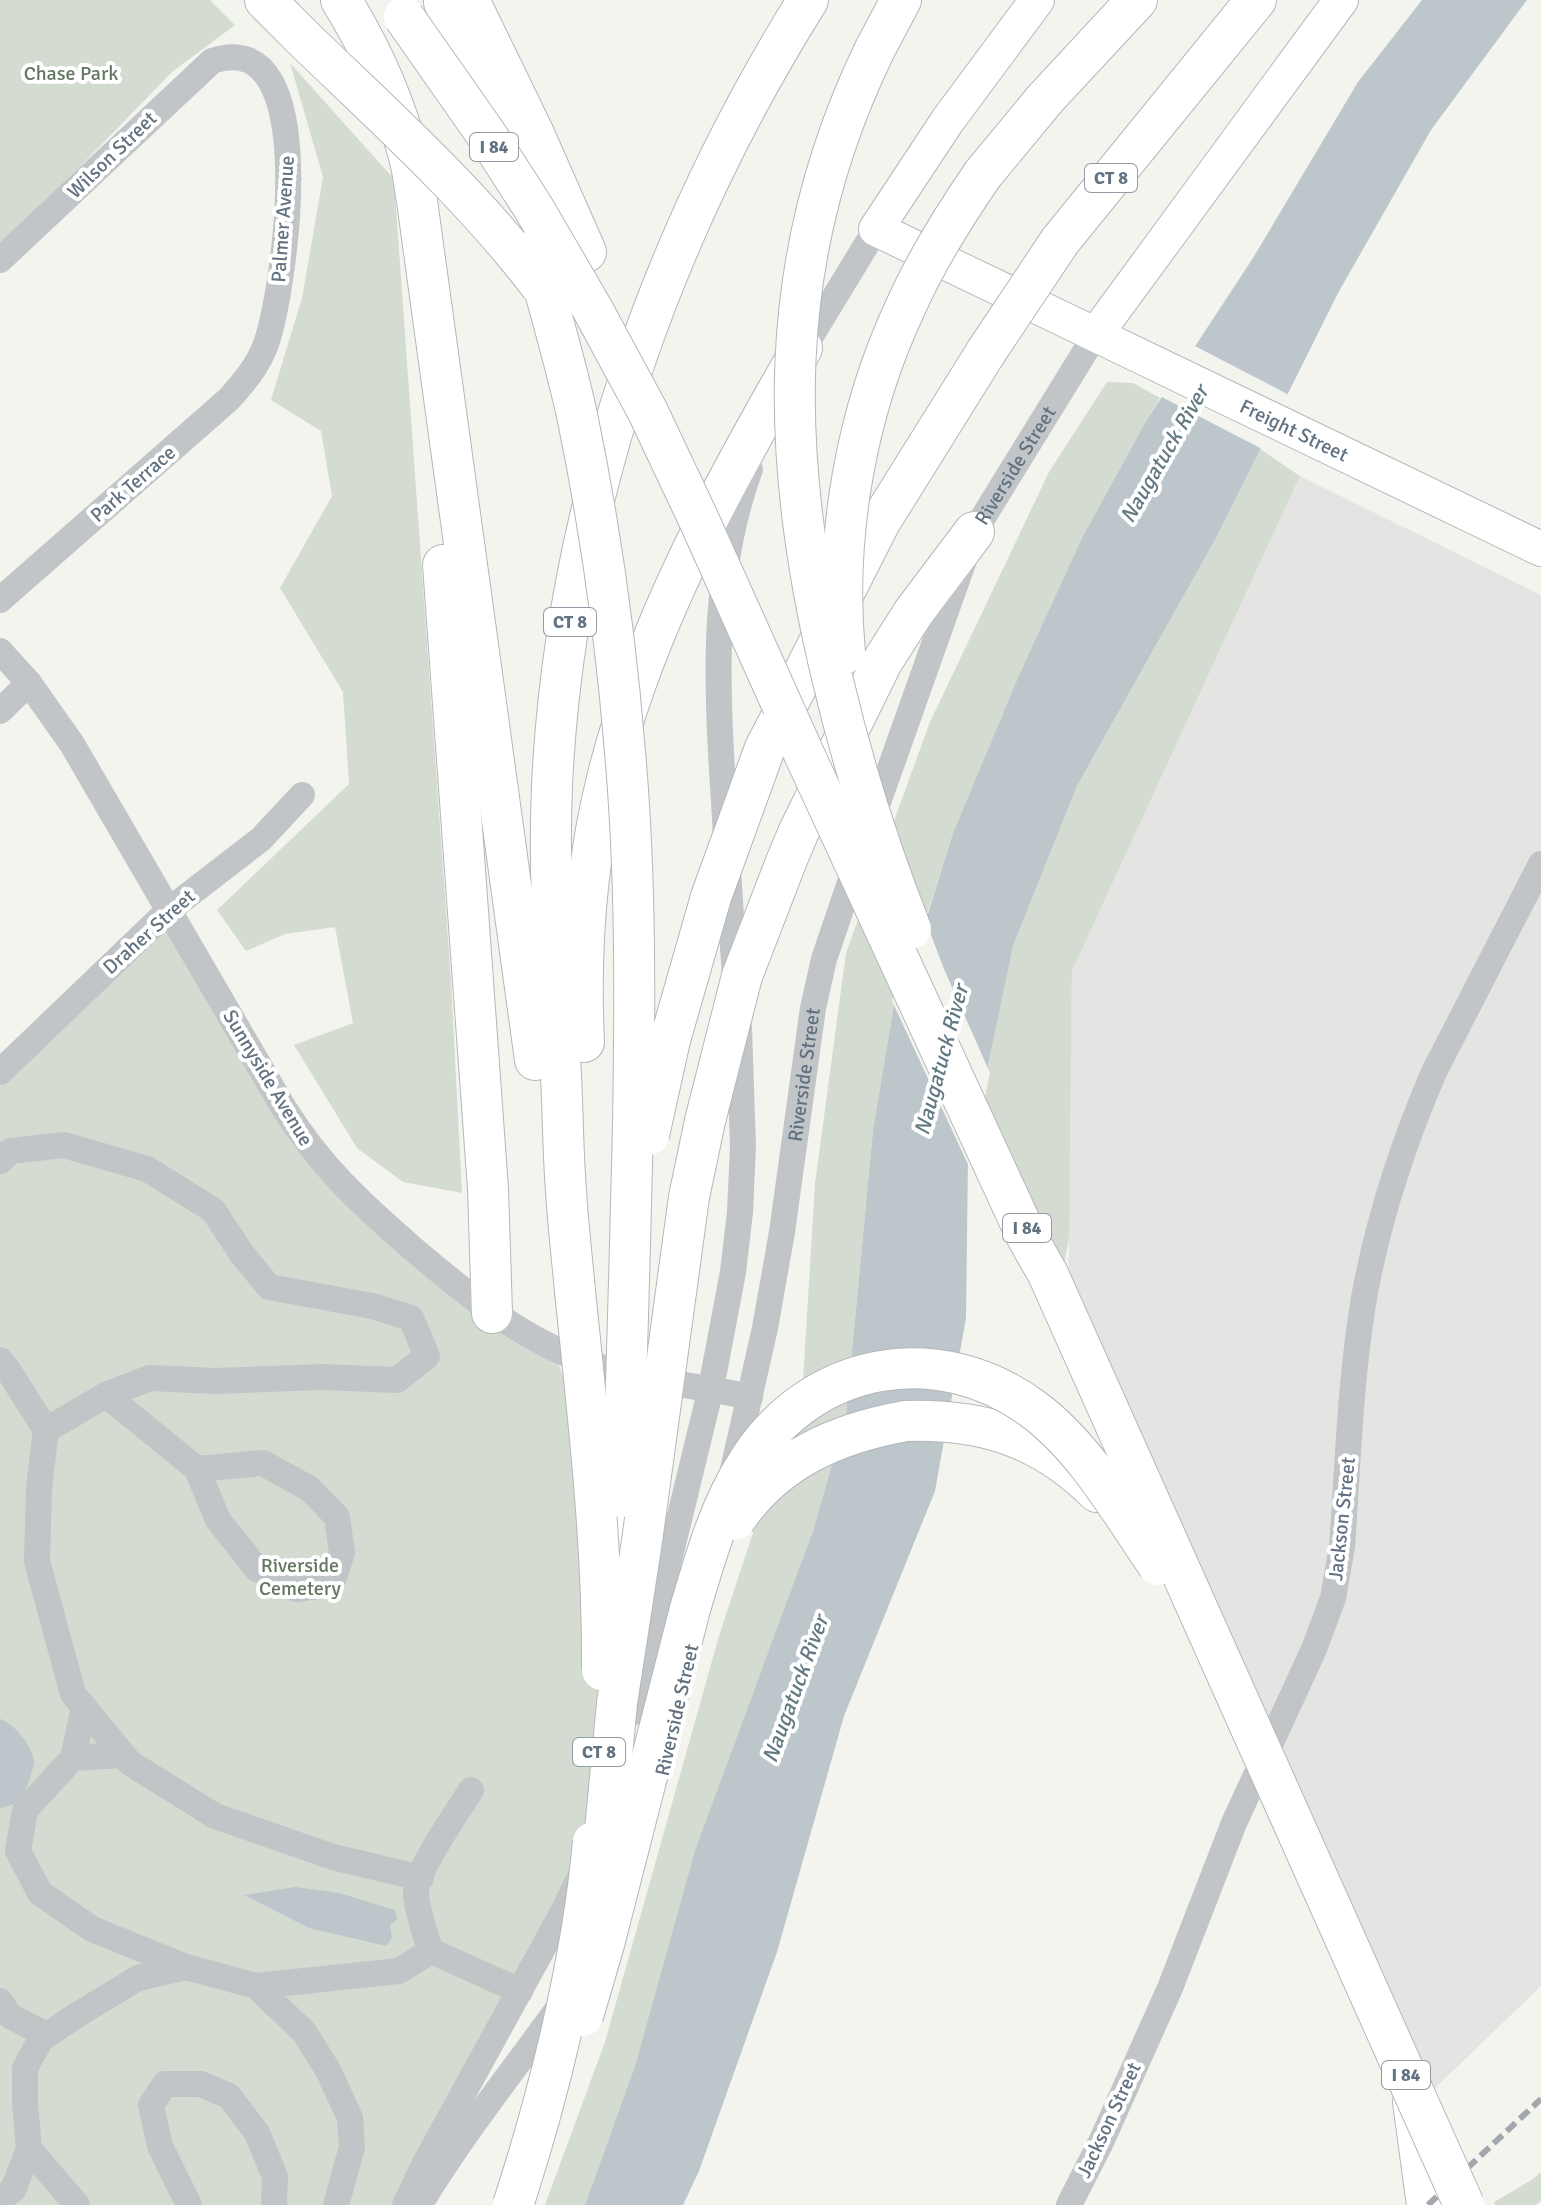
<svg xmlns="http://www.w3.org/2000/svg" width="1541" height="2205" font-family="Signika,sans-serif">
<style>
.built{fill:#e4e5e3}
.green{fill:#d4dbd0}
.water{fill:#bcc6cb}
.pier{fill:#f4f4ef}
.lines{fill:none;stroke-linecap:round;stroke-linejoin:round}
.major-casing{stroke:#b4b8bc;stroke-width:36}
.highway-casing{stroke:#b4b7ba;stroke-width:42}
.minor{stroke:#c1c5c8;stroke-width:26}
.major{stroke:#fff;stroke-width:34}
.highway{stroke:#fff;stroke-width:40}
.rail{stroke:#a1a7ad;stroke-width:6;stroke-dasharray:12 6;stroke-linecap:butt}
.highway-bridge-casing{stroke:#b4b7ba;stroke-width:42;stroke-linecap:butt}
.highway-bridge{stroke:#fff;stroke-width:40}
.labels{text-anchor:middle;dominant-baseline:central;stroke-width:8;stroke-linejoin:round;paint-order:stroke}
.shield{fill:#fff;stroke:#919ca7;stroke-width:2}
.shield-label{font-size:18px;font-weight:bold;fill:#627281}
.park-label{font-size:20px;fill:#647861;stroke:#fff}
.street-label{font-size:20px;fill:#627281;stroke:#fff}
.water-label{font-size:22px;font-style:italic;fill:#637a85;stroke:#fff}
</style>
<rect width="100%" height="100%" fill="#f4f4ef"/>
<path class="built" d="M1300 476 1541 595V1986L1428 2095 1068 1297 1072 971Z"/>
<g class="green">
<path d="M0 0H210L235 25 172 72 31 217 0 242Z"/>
<path d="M290 63 394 179 451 981 462 1193 403 1182 357 1148 294 1045 353 1023 335 927 285 934 246 951 217 910 349 784 343 692 280 588 332 496 321 431 271 400 302 298 323 177Z"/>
<path d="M1107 382 1133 383 1160 398 1146 421 1082 538 1019 675 953 833 931 902 894 1005 873 1130 846 1415 813 1531 768 1657 636 2063 585 2205H545L605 2042 719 1636 803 1381 815 1184 846 953 930 722 1049 472Z"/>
<path d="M1260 449 1300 476 1072 971 1069 1237 1056 1308 980 1088 1013 946 1077 786 1216 538Z"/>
<path d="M169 910 321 1162 552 1347 577 1412 603 1627 592 1782 576 1905 400 2205H0V1081Z"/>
<path d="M1541 2172V2201L1536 2205H1495L1494 2202 1533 2179Z"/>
</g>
<g class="water">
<path d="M1422 0H1527L1431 130 1338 293 1216 538 1077 786 1013 946 968 1159 966 1318 935 1491 844 1716 777 1952 699 2171 683 2205H585L636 2063 695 1851 813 1531 846 1415 873 1130 894 1005 929 910 953 833 1019 675 1082 538 1146 421 1253 258 1358 82Z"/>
<path d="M0 1719C14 1723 33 1747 34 1762 34 1764 32 1772 31 1774 26 1792 20 1805 0 1808Z"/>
<path d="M295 1887 339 1893 395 1910 397 1919 390 1925 392 1938 386 1946 309 1928 244 1895Z"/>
</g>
<g class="pier">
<path d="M1191 344 1291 396 1264 450 1158 395Z"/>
<path d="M923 914 944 969 990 1073 972 1159V1173L892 1001Z"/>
</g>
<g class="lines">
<g class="major-casing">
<g id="major">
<path id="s3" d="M1037 0 948 120 876 229 1541 549"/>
<path d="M1096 334 1341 0"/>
</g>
</g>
<g class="highway-casing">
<g id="highway">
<path d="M265 0 303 38"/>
<path d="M341 0C370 47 394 99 408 153 413 169 414 185 417 201L535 1060"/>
<path d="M469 0 534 134 586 252"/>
<path d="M444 2 497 140"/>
<path d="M875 49 901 0"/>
<path d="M983 174 1045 99 1137 0"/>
<path d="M1060 241 1256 0"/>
<path d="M443 565 488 1189 492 1313"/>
<path d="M774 731 880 522 986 352"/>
<path d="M786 862 799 831 882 662 913 613 974 532"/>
<path d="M584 1042C580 956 585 868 606 783 643 628 723 485 802 348"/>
<path d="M575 1291C572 1258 568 1224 566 1191 563 1153 563 1114 561 1076 555 972 547 870 553 766 570 494 664 230 808 0"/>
<path d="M906 1421C983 1419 1042 1437 1097 1492"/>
<path d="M619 1603 622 1497"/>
<path d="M1413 2102 1427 2205"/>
</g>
</g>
<g class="minor">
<path d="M0 260 212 61C325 22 284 292 266 344 258 366 244 382 229 399L0 600"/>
<path d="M803 349 876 229"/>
<path d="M0 651 29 683 72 744 282 1105C320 1166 358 1201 412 1248 466 1294 521 1339 589 1363 639 1381 698 1385 750 1397"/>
<path d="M0 711 29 683"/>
<path id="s1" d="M871 822 974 532 1096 334"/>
<path d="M735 977C731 918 727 859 724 801 716 688 711 576 750 469"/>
<path d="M0 1072 169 910 261 839 302 795"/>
<path d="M0 1161 10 1151 64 1145 147 1169 213 1210 242 1254 269 1287 372 1306 411 1318 427 1356 397 1380 322 1377 215 1381 150 1378 106 1395 46 1430"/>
<path d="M0 1360 6 1367 46 1430 39 1488 37 1561 73 1694 130 1763 215 1816 333 1857 421 1878"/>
<path d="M106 1395 197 1469 218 1520 257 1569 296 1589 332 1584 342 1552 337 1517 310 1489 263 1463 197 1469"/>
<path id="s2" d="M732 1474 765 1328 782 1232 813 1008 824 959 858 859"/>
<path d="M632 1713 711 1388 733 1272 740 1212 743 1146 739 1028"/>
<path d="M123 1755 73 1758 25 1810 18 1851 40 1893 92 1929 186 1967 256 1986 399 1971 431 1951"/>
<path d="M73 1758 84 1707"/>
<path d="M471 1790C457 1813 419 1866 416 1890 415 1903 426 1938 431 1951L520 1991"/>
<path d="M256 1986 304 2032 328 2070 350 2118 352 2147 336 2205"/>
<path d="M0 2001 10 2016 47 2035"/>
<path d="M425 2196C466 2130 514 2069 560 2006"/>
<path d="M0 2199 13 2190 29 2149"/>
<path d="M77 2205 29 2149 25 2103V2068L41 2039 77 2015 138 1978 186 1967"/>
<path d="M189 2205 160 2146 151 2105 165 2084H201L229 2096 257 2133 275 2177 274 2205"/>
<path d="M405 2205 425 2163 564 1910 579 1879"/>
<path d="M1069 2205 1102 2140 1170 1988 1234 1823 1314 1649 1333 1598 1342 1547C1348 1464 1350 1381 1364 1298 1378 1220 1403 1144 1434 1072L1541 864"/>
</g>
<use href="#major" class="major"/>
<use href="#highway" class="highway"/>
<path class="rail" d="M1428 2205 1541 2099"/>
<g class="highway-bridge-casing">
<g id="highway-bridge">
<path d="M404 17 486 134 533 207 593 310 648 412 699 520 805 756 1027 1237 1048 1274 1464 2205"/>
<path d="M303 38C385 117 472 195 541 286"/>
<path d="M875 49C773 258 779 460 833 681 853 765 879 848 911 929"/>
<path d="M534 250C548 305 565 360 577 415 600 526 616 639 625 752 636 876 635 1001 633 1125 630 1249 627 1373 622 1497"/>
<path d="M986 352 1060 241"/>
<path d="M845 653C834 537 856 412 906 306 927 259 954 216 983 174"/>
<path d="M649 1135 670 1040 711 897 765 748 774 731"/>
<path d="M575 1291C588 1418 603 1543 602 1670"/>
<path d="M735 1520C775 1460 837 1433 906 1421"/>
<path d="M601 1873 617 1703 642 1541 689 1197 705 1121 742 976 786 862"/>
<path d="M583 2016 604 1944 690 1609C705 1559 719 1507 748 1462 812 1361 938 1339 1033 1409 1085 1447 1122 1513 1158 1565"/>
<path d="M513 2205C550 2092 582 1960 593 1842"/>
</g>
</g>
<use href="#highway-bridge" class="highway-bridge"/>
</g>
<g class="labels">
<g class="shield">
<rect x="470" y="133" width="48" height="28" rx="6"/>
<rect x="1085" y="164" width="52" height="28" rx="6"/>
<rect x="544" y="608" width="52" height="28" rx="6"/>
<rect x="1003" y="1214" width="48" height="28" rx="6"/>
<rect x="573" y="1738" width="52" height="28" rx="6"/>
<rect x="1382" y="2061" width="48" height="28" rx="6"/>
</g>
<g class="shield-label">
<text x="494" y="147">I 84</text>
<text x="1111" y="178">CT 8</text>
<text x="570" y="622">CT 8</text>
<text x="1027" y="1228">I 84</text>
<text x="599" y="1752">CT 8</text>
<text x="1406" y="2075">I 84</text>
</g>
<g class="park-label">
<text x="71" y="73">Chase Park</text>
<text x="300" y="1565">Riverside<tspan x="300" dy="23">Cemetery</tspan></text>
</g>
<g class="street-label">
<text transform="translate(112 155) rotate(-44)">Wilson Street</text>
<text transform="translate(283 219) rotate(-86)">Palmer Avenue</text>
<text stroke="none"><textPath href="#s3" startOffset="744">Freight Street</textPath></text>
<text stroke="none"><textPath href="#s1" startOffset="386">Riverside Street</textPath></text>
<text transform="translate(133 484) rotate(-41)">Park Terrace</text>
<text transform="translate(149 932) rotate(-42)">Draher Street</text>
<text stroke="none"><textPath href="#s2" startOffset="406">Riverside Street</textPath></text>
<text transform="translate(268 1078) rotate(59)">Sunnyside Avenue</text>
<text transform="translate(1342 1519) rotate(-84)">Jackson Street</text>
<text transform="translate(677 1710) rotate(-77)">Riverside Street</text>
<text transform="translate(1109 2120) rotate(-65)">Jackson Street</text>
</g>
<g class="water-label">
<text transform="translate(1164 454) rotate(-60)">Naugatuck River</text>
<text transform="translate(941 1060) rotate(-75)">Naugatuck River</text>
<text transform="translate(795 1689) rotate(-70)">Naugatuck River</text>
</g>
</g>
</svg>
